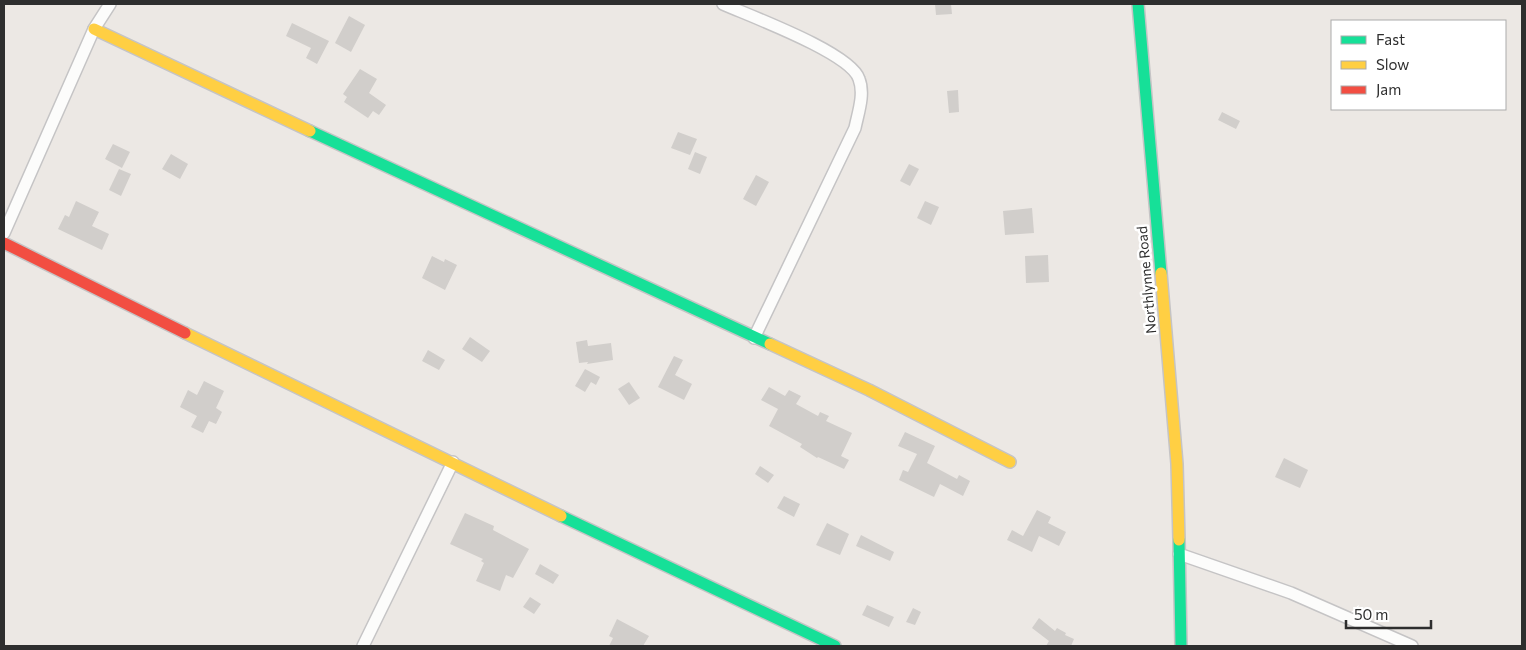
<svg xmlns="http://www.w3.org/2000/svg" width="1526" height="650" font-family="Commissioner,sans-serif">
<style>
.building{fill:#d1cecb}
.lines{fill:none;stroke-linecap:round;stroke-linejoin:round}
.street-casing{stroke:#c5c4c5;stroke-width:14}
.fast-casing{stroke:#c5c4c5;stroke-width:14}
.slow-casing{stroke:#c5c4c5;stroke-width:14}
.jam-casing{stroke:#c5c4c5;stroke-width:14}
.street{stroke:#fcfcfb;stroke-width:11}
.fast{stroke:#16e098;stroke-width:11}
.slow{stroke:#ffcf43;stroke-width:11}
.jam{stroke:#f24e42;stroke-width:11}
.labels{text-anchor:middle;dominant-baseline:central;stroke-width:5;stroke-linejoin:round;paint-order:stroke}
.street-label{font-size:14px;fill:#2e2e2e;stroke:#fff}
</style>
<rect width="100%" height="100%" fill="#ece8e4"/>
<g class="building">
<path d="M935 4H951L952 14 936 15Z"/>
<path d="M349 16 365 25 351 52 335 43Z"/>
<path d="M292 23 329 41 317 64 306 58 311 48 286 36Z"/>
<path d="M360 69 377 79 369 93 386 105 379 115 373 111 368 118 344 102 347 97 343 94Z"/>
<path d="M958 90 959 112 949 113 947 91Z"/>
<path d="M1222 112 1240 121 1236 129 1218 120Z"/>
<path d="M678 132 697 139 690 155 671 148Z"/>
<path d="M113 144 130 152 122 168 105 159Z"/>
<path d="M695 152 707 157 700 174 688 169Z"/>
<path d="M171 154 188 164 180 179 162 169Z"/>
<path d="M909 164 919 169 910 186 900 181Z"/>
<path d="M119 169 131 174 121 196 109 190Z"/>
<path d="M756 175 769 182 756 206 743 199Z"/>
<path d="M76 201 99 212 92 226 109 234 102 250 58 229 65 215 69 217Z"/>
<path d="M925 201 939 207 931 225 917 218Z"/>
<path d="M1032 208 1034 233 1005 235 1003 211Z"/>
<path d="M1048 255 1049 282 1026 283 1025 256Z"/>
<path d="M432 256 444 262 445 259 457 265 445 290 422 278Z"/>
<path d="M470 337 490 351 482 362 462 349Z"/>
<path d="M587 340 588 346 611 343 613 360 587 364 588 362 579 363 576 342Z"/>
<path d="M428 350 445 360 439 370 422 361Z"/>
<path d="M674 356 683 360 675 375 692 384 684 400 658 387Z"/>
<path d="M585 369 600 377 596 385 591 382 585 392 575 386Z"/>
<path d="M204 381 224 391 216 408 222 412 216 424 209 421 203 433 191 427 197 416 180 407 188 390 197 395Z"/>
<path d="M629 382 640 398 629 405 618 389Z"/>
<path d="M769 387 785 396 789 390 801 396 796 404 818 416 820 412 829 416 826 421 852 433 841 456 849 460 844 469 818 457 817 458 800 447 802 444 769 426 778 409 761 400Z"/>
<path d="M905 432 935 446 927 463 957 479 959 475 970 481 963 496 940 484 934 497 899 480 903 470 908 472 917 454 898 446Z"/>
<path d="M1284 458 1308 470 1300 488 1275 477Z"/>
<path d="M760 466 774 475 768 483 755 474Z"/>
<path d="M784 496 800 504 794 517 777 508Z"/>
<path d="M1037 510 1051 517 1048 523 1066 532 1059 546 1039 536 1032 552 1007 540 1012 530 1023 536Z"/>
<path d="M465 513 494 526 493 530 529 549 513 578 506 575 500 591 476 581 484 563 481 561 483 559 450 544Z"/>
<path d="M827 523 849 534 840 555 816 545Z"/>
<path d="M861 535 894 552 890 561 856 546Z"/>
<path d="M540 564 559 575 553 584 535 574Z"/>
<path d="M530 597 541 604 534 614 523 607Z"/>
<path d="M867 605 894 617 889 627 862 615Z"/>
<path d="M913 608 921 612 915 625 906 622Z"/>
<path d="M1039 618 1055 631 1057 628 1066 633 1065 635 1074 639 1071 646H1046L1049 641 1032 628Z"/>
<path d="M617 619 649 636 643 646H609L613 638 609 636Z"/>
</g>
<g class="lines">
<g class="street-casing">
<g id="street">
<path d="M723 4C750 16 851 53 859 79 865 94 858 113 855 128L754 338"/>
<path d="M4 233 94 29 110 4"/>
<path d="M1179 554 1291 593 1412 646"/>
<path d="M363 646 453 462"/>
</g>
</g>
<g class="fast-casing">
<g id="fast">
<path d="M1138 4 1161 273"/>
<path d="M310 131 770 344"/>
<path d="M561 516 835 646"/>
<path d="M1179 540 1181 646"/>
</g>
</g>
<g class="slow-casing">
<g id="slow">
<path d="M94 29 310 131"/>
<path d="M1161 273 1177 464 1179 540"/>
<path d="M185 333 561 516"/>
<path d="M770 344 869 390 1010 462"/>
</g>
</g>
<g class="jam-casing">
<path id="jam" d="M4 243 185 333"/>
</g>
<use href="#street" class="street"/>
<use href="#fast" class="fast"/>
<use href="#slow" class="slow"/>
<use href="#jam" class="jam"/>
</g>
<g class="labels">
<g class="street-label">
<text transform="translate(1146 280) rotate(-95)">Northlynne Road</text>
</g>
</g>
<rect width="1526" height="650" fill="none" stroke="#2e2e2e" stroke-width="10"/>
<rect x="1331" y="20" width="175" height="90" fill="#ffffff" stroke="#ababab"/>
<rect x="1341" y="36" width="25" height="8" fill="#16e098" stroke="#ababab"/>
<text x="1376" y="45" font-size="15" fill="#2e2e2e">Fast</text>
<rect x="1341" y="61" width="25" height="8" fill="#ffcf43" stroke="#ababab"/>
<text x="1376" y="70" font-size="15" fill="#2e2e2e">Slow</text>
<rect x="1341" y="86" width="25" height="8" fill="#f24e42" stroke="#ababab"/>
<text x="1376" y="95" font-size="15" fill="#2e2e2e">Jam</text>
<path d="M1346 620v8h85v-8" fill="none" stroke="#2e2e2e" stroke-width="2.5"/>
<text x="1354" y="620" font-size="15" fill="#2e2e2e" stroke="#ffffff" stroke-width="4" paint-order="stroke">50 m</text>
</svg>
